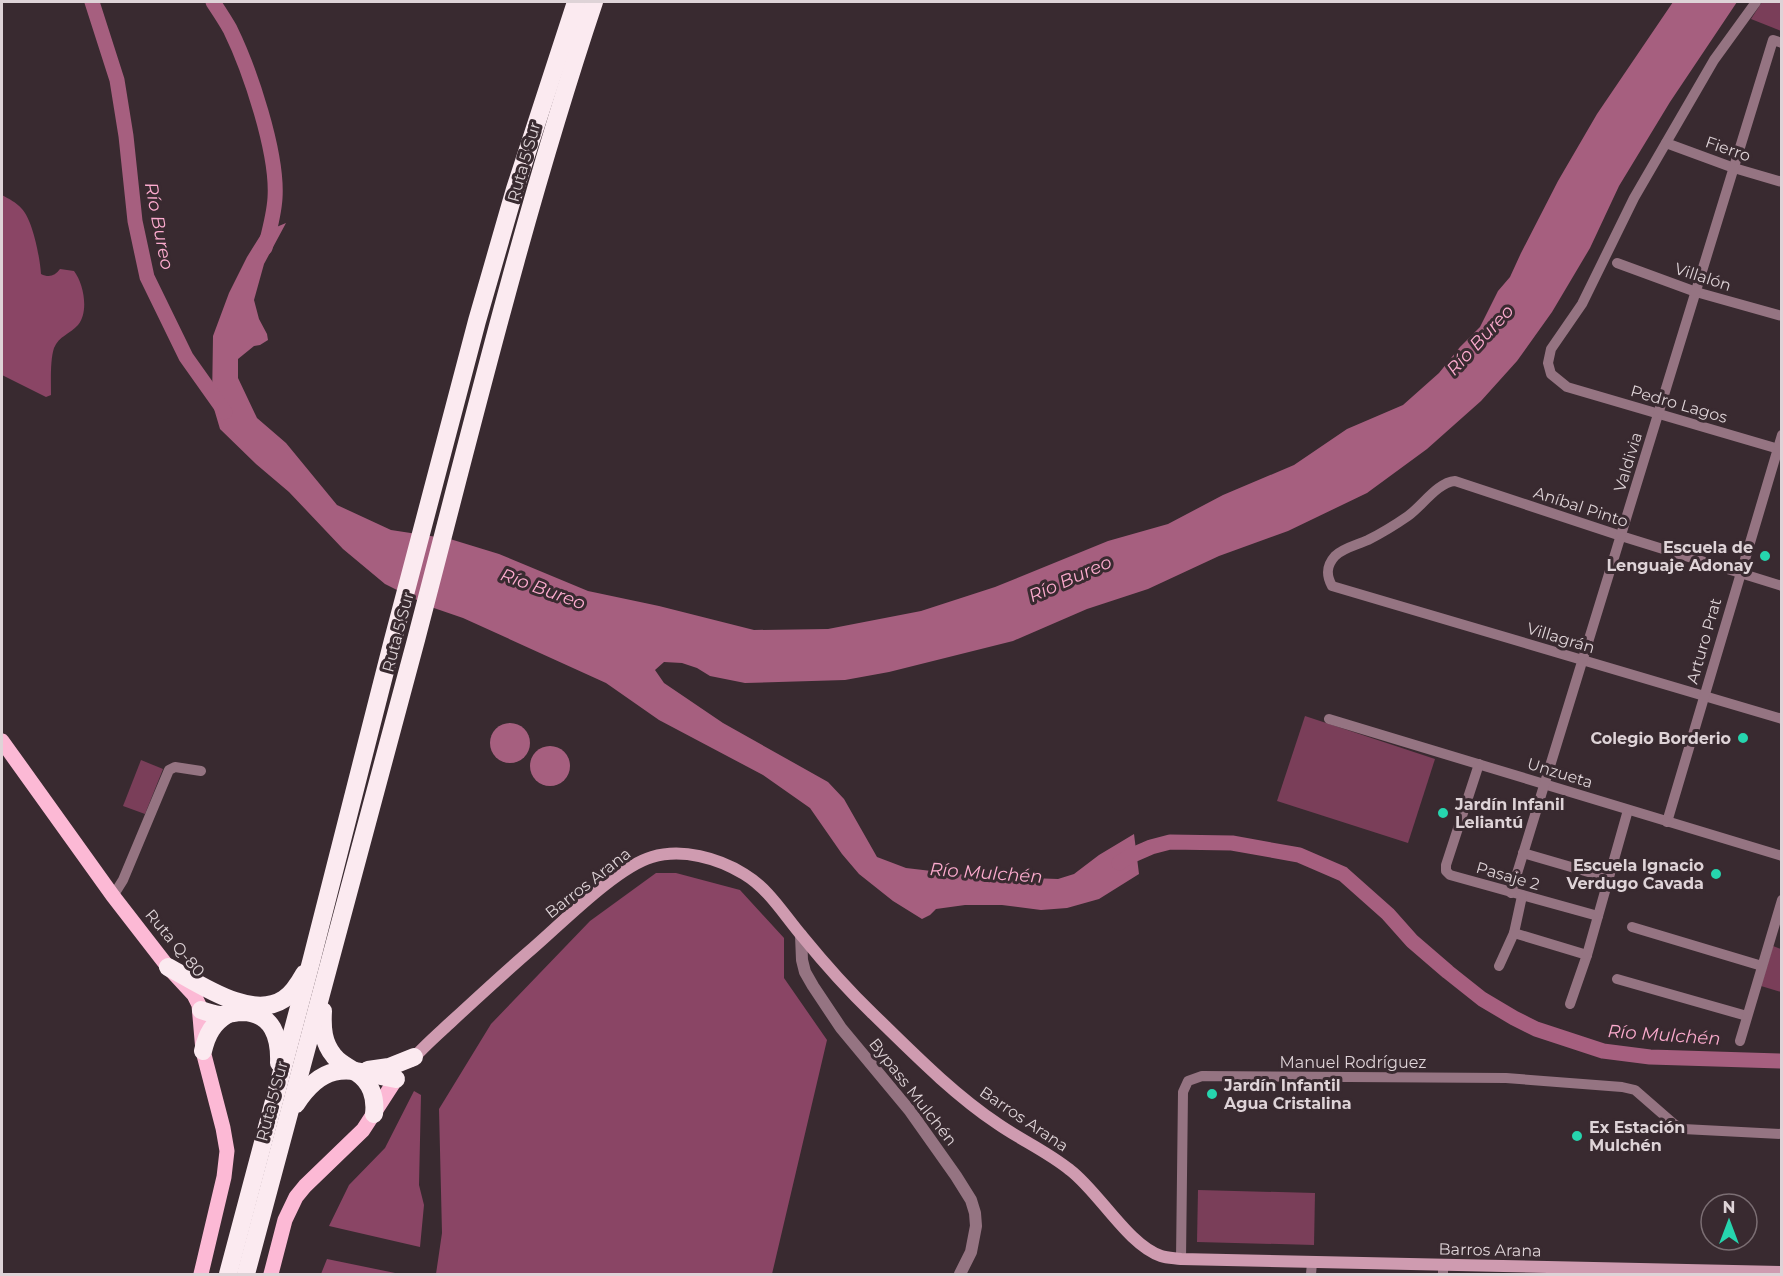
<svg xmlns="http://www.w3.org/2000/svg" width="1783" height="1276" font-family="Montserrat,sans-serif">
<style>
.green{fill:#7a3e59}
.forest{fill:#8a4565}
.water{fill:#a65f7f}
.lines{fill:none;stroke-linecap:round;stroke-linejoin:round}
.river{stroke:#a65f7f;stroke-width:15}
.minor{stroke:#957482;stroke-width:10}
.tertiary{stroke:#957482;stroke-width:12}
.secondary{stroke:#cf9bb0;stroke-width:12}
.primary{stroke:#fcb9d5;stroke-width:15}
.motorway{stroke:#fbeaf0;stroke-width:18}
.poi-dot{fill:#26d5ae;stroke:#392a30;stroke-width:2}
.labels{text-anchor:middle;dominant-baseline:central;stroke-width:6;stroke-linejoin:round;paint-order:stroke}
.street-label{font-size:16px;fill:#ded3d7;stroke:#392a30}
.poi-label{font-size:16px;font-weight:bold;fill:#ded3d7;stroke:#392a30;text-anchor:end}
.water-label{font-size:18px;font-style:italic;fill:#fcabce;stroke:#392a30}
</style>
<rect width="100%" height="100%" fill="#392a30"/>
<g class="green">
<path d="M1762 2H1781V31L1751 19Z"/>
<path d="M1305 716 1435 759 1408 843 1277 801Z"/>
<path d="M141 760 163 769 145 814 123 806Z"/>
<path d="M1773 946 1781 949V992L1761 986Z"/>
<path d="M1198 1190 1315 1193 1314 1245 1197 1242Z"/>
</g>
<g class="forest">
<path d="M2 195C9 199 16 202 22 209 33 221 40 258 41 274 49 278 55 276 60 269L74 271C84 284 89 312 78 325 70 334 59 336 54 348 50 360 51 382 51 395L46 397 2 375Z"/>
<path d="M656 873H676L740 890 784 938V978L827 1040 772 1274H436L442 1233 439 1109 491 1024 590 921Z"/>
<path d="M414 1091 421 1095 419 1185 424 1205 420 1247 329 1226 349 1185 385 1148Z"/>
<path d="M327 1259 400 1274H321Z"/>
</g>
<g class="water">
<path d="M1673 2H1737L1670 102 1619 186 1590 248 1552 312 1517 361 1481 401 1427 449 1367 493 1288 531 1219 556 1148 589 1087 609 1013 641 889 672 845 680 745 683 710 676 697 668 682 663 664 662 655 670 664 683 723 723 828 782 844 799 877 857 906 868 974 876 1058 879 1074 874 1099 855 1134 834 1139 874 1099 899 1067 908 1041 910 1002 905H965L936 909 930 915 922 919 893 901 859 874 842 854 810 808 763 775 659 720 606 683 463 618 431 607 385 584 343 549 289 492 256 464 220 429 212 402 213 336 229 293 247 257 262 233 286 223 264 264 254 300 259 319 267 334 268 340 260 345 254 346 238 359V378L257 418 286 443 337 505 391 530 450 539 499 554 588 591 659 606 754 630 828 629 921 611 995 587 1108 541 1168 524 1223 495 1294 465 1347 429 1403 405 1439 373 1460 347 1480 327 1498 291 1510 277 1521 253 1558 181 1597 114Z"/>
<circle cx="510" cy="743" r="20"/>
<circle cx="550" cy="766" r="20"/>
</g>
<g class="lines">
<g class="river">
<path d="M92 2 117 80 126 136 135 221 147 277 186 357 225 412"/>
<path d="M213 2C219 11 225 20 230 29 250 70 278 153 275 198 274 215 269 232 265 248"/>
<path d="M1119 863 1128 857 1151 847 1170 842 1232 843 1299 855 1343 874 1388 914 1412 941 1448 972 1482 999 1514 1018 1536 1029 1603 1051 1650 1057 1782 1061"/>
</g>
<g class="minor">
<path d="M1756 2 1714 60 1634 198 1582 304 1551 349 1548 363 1551 374 1567 387 1782 450"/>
<path d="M1666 143 1734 168 1782 182"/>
<path d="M1617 263 1696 292 1782 316"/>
<path d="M1782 586 1621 536 1455 481C1438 482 1422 506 1408 516 1395 525 1382 533 1368 540 1357 545 1343 548 1335 556 1326 566 1326 575 1332 586L1782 719"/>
<path d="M1329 719 1782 856"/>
<path d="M1479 764 1446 865V871L1450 875 1598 916"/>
<path d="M1667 822 1782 435"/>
<path d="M1523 853 1609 878"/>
<path d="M1511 893 1773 40 1782 43"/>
<path d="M113 896 123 880 169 770 175 767 201 771"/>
<path d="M1632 927 1762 966"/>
<path d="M1514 933 1587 955"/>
<path d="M1499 966 1514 933 1522 896"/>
<path d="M1617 979 1747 1016"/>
<path d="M1570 1004 1587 955 1628 810"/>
<path d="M1740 1041 1782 900"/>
<path d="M1181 1259 1183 1092 1188 1081 1202 1076 1506 1078 1622 1087 1635 1090 1674 1124 1683 1129 1782 1134"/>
<path d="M1311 1274 1312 1263"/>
<path d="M1443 1274V1265"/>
</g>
<path class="tertiary" d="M801 935 802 960 805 972 813 986 841 1028 910 1111 956 1176 971 1200 975 1213 976 1226 971 1252 960 1274"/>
<path class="secondary" d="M411 1061C423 1047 437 1035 451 1022 478 997 505 972 533 948 562 923 617 867 652 857 682 848 718 858 744 874 769 889 784 915 802 936 824 963 848 990 873 1014 912 1052 953 1094 998 1124 1021 1140 1048 1152 1070 1170 1099 1192 1128 1245 1161 1256 1167 1258 1174 1258 1181 1259L1782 1272"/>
<g class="primary">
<path d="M2 741 113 896 168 967 194 995 199 1005 203 1051 223 1128 227 1151 224 1177 201 1274"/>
<path d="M271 1274 285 1220 296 1197 305 1186 363 1130 396 1079"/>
</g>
<g class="motorway">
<path d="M168 967C198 983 251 1021 284 999 293 993 299 983 304 974"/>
<path d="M201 1010C207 1012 213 1014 219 1015 227 1015 235 1012 243 1012 273 1013 280 1038 279 1063"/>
<path d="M323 1011C322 1028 323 1043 334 1056 340 1064 349 1067 357 1073 371 1082 376 1098 374 1114"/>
<path d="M203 1051C207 1034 213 1023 228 1014"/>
<path d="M368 1070 389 1067 414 1057"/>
<path d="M296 1104C326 1058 350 1070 396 1079"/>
<path d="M228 1274 311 962 393 640 477 321 515 189 576 2"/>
<path d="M246 1274C303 1063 361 852 416 640 472 426 524 211 594 2"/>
</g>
</g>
<g class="poi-dot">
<circle cx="1765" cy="556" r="6"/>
<circle cx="1743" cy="738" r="6"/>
<circle cx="1443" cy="813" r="6"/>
<circle cx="1716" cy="874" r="6"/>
<circle cx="1212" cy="1094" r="6"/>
<circle cx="1577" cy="1136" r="6"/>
</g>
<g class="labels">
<g class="street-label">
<text transform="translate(1728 149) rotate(19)">Fierro</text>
<text transform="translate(524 162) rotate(-74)">Ruta 5 Sur</text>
<text transform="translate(1703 277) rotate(18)">Villalón</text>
<text transform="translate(1679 404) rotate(16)">Pedro Lagos</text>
<text transform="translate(1628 462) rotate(-73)">Valdivia</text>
<text transform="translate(1581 507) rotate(18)">Aníbal Pinto</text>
<text transform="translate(398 632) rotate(-75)">Ruta 5 Sur</text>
<text transform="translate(1561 638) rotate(17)">Villagrán</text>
<text transform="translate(1704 641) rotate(-74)">Arturo Prat</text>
<text transform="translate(1560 773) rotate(17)">Unzueta</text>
<text transform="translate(1508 876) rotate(16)">Pasaje 2</text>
<text transform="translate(588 883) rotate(-38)">Barros Arana</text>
<text transform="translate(175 943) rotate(50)">Ruta Q-80</text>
<text x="1353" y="1062">Manuel Rodríguez</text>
<text transform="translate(913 1092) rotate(52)">Bypass Mulchén</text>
<text transform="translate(272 1101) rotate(-75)">Ruta 5 Sur</text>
<text transform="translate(1024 1119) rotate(34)">Barros Arana</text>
<text transform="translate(1490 1250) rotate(1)">Barros Arana</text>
</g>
<g class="poi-label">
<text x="1753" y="547">Escuela de<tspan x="1753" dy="18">Lenguaje Adonay</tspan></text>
<text x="1731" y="738">Colegio Borderio</text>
<text x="1455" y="804" text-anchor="start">Jardín Infanil<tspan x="1455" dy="18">Leliantú</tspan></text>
<text x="1704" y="865">Escuela Ignacio<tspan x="1704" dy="18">Verdugo Cavada</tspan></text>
<text x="1224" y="1085" text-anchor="start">Jardín Infantil<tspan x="1224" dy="18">Agua Cristalina</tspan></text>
<text x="1589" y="1127" text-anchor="start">Ex Estación<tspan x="1589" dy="18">Mulchén</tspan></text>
</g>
<g class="water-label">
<text transform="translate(159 226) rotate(79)">Río Bureo</text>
<text transform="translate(1480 340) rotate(-47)">Río Bureo</text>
<text transform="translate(1070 579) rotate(-24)">Río Bureo</text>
<text transform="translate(543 589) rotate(20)">Río Bureo</text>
<text transform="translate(986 873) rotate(4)">Río Mulchén</text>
<text transform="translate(1664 1035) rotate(4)">Río Mulchén</text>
</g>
</g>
<rect width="1783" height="1276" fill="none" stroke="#ded3d7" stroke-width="6"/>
<g transform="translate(1729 1222)"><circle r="28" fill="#392a30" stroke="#7b6e73" stroke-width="1.5"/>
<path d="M0-4.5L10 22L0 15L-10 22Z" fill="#26d5ae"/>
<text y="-9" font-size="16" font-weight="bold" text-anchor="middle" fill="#ded3d7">N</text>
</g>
</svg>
